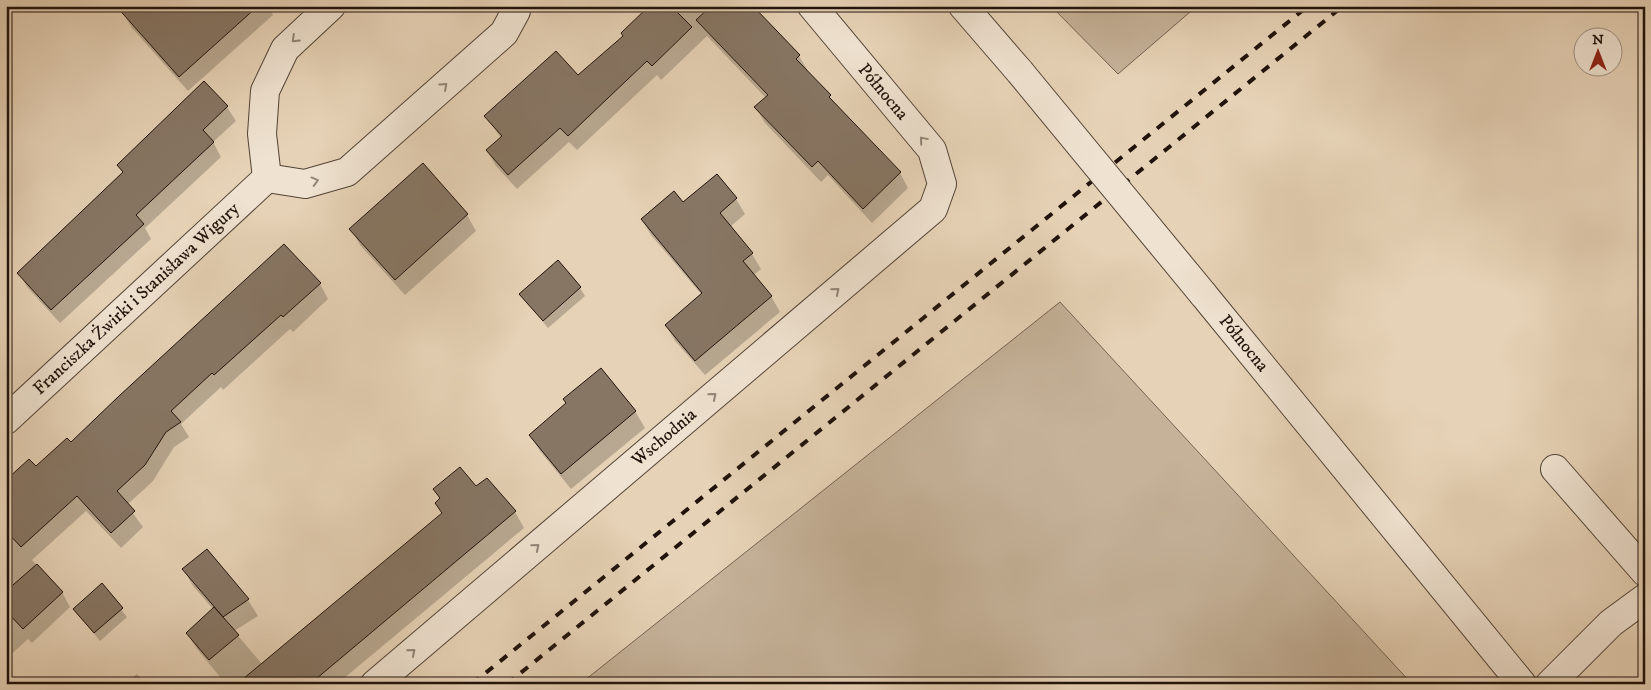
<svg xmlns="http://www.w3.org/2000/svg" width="1651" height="690" font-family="'IM FELL DW Pica',serif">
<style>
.green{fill:#c5b299;stroke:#736252}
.shadow{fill:#0003}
.building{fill:#877664;stroke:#21130c}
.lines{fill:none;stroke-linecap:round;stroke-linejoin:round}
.minor-casing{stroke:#524336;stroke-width:30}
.minor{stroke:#efe2d0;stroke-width:28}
.rail{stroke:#21130c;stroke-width:4;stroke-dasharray:9 9;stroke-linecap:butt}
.minor-bridge-casing{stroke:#524336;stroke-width:30;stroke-linecap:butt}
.minor-bridge{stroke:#efe2d0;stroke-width:28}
.oneway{stroke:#928578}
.labels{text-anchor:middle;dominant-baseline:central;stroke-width:4;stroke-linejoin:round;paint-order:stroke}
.street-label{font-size:18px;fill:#21130c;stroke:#efe2d0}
</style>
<rect width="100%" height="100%" fill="#e6d2b6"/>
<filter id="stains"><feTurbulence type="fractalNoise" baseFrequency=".004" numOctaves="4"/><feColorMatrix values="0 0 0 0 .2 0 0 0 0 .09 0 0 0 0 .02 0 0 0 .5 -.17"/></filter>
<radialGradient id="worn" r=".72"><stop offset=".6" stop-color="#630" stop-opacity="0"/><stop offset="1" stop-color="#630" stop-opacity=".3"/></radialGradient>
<g class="green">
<path d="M1051 6H1197L1118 74Z"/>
<path d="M1060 302 1412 684H580Z"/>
</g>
<g class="shadow">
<path d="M130 6H268L273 15 188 91 132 28 123 13Z"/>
<path d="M651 6H751L799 56 808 71 806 72 900 173 908 188 872 223 828 175 821 182 765 123 756 108 766 98 707 36 661 80 657 75 577 150 569 142 517 189 496 166 487 151 501 138 485 116 578 77 624 37Z"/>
<path d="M204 82 227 107 236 121 213 142 221 157 145 228 151 239 60 323 27 287 19 273 123 173 118 165Z"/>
<path d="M716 175 736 199 745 214 730 227 752 254 761 269 754 275 771 296 780 312 705 375 675 341 666 325 702 295 651 235 642 220 683 203Z"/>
<path d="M467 215 476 231 405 295 360 245 351 229Z"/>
<path d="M320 284 328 299 293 332 290 329 223 390 221 387 181 424 189 437 174 447 153 481 127 505 143 527 121 548 86 511 32 560 62 592 70 607 32 643 28 639 6 659V482L36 468Z"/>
<path d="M580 288 585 296 548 328 521 294Z"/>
<path d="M567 404 635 411 645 428 571 489 540 451 530 435Z"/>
<path d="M487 480 515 512 524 528 337 684H226L197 649 187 633 213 609 193 586 184 570 207 550 248 600 258 616 234 631 262 664 442 514 436 504 440 500 435 490 476 488Z"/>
<path d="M102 585 127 617 100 641 74 609Z"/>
<path d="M137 674 145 684H125Z"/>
</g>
<g class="building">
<path d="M116 6H258L179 77Z"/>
<path d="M649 6H671L692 27 652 66 647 61 568 136 560 128 508 175 486 150 502 136 484 116 556 51 578 75 623 36 621 33Z"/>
<path d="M711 6H753L800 55 796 59 831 95 829 97 901 172 863 209 818 161 812 167 754 107 768 95 696 20Z"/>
<path d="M204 81 228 106 203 130 214 142 136 215 144 224 51 310 17 273 123 172 117 165Z"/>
<path d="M423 163 468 214 395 280 349 229Z"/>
<path d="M717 174 737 198 720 213 753 253 743 261 772 296 695 361 665 325 702 293 641 219 674 191 683 202Z"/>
<path d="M284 244 321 283 283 317 281 315 214 375 212 373 171 411 181 422 166 432 145 465 117 491 135 511 111 533 77 496 21 547 6 531V480L29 459 36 466 67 438 71 442 119 396Z"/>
<path d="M558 260 581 287 543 321 519 294Z"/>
<path d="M601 368 636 411 561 474 529 435 566 403 563 399Z"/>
<path d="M460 467 476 486 487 478 516 511 310 684H237L442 513 435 503 440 498 433 489Z"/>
<path d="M207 549 249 599 223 617 182 569Z"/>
<path d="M37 564 63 592 23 629 6 611V591Z"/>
<path d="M102 583 123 608 94 633 73 609Z"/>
<path d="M214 607 239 635 209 660 186 633Z"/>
</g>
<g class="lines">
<g class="minor-casing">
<g id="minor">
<path d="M963 6 1020 72"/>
<path d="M267 178 305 184 347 172 504 33 516 11V6"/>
<path d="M267 178 262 134 265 91 285 49 331 6"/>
<path id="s1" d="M1203 294 1522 684"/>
<path id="s2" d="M6 420 267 178"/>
<path d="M1555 469 1645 572"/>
<path id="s3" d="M375 684 933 209 942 184 932 150 812 6"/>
<path d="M1550 684 1611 623 1645 598"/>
</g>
</g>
<use href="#minor" class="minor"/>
<g class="rail">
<path d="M472 684 1308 6"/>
<path d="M507 684 1343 6"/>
</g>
<g class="minor-bridge-casing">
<path id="minor-bridge" d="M1020 72 1203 294"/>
</g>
<use href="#minor-bridge" class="minor-bridge"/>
</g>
<defs><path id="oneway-chevron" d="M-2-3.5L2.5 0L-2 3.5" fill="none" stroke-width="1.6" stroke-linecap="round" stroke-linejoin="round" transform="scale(1.25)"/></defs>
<g class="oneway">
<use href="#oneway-chevron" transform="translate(295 39) rotate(137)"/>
<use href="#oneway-chevron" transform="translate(444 86) rotate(-42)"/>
<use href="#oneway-chevron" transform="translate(923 140) rotate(-130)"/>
<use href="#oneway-chevron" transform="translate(315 181) rotate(-15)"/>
<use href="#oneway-chevron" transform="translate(836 291) rotate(-40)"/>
<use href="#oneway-chevron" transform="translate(713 396) rotate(-40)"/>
<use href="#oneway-chevron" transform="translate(536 547) rotate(-40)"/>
<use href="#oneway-chevron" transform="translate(412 652) rotate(-40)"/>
</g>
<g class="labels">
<g class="street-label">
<text transform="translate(883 92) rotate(50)">Północna</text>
<text stroke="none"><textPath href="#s2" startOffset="178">Franciszka Żwirki i Stanisława Wigury</textPath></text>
<text stroke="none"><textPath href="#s1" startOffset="64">Północna</textPath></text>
<text stroke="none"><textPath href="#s3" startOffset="380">Wschodnia</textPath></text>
</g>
</g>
<rect width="1651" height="690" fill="none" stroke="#e6d2b6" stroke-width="25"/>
<rect x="8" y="8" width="1636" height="675" fill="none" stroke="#21130c" stroke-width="2.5"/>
<rect x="12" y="12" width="1626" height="665" fill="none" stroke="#21130c"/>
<g transform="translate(1598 52)"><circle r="24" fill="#efe2d0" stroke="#9d8f82"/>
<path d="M0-4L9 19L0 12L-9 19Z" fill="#8f2418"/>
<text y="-8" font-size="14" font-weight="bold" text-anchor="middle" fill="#21130c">N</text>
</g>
<rect width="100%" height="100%" filter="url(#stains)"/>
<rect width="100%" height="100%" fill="url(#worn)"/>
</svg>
